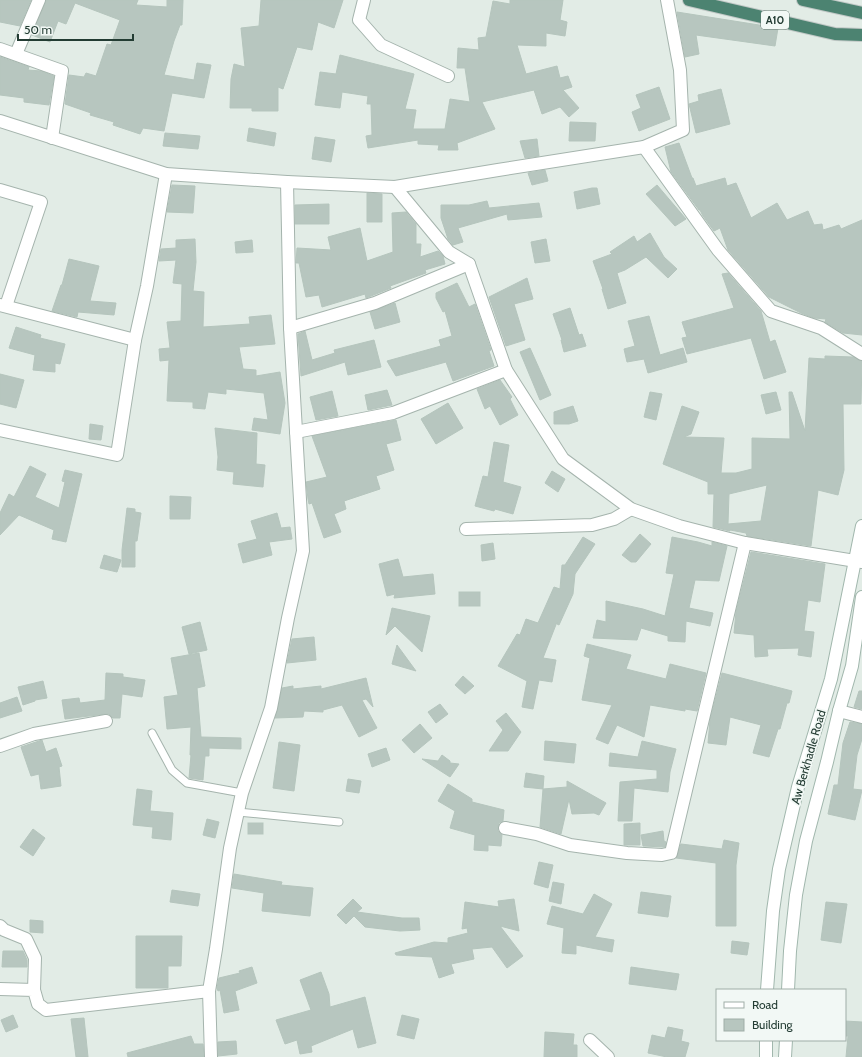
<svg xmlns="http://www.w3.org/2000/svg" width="862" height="1057" font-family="Cabin,sans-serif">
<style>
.building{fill:#b7c6bf;stroke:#b5c5bd;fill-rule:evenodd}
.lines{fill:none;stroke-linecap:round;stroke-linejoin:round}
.service-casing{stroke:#a5b4ad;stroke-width:9}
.minor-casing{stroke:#a5b4ad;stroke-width:14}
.secondary-casing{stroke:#a1b7ad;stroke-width:14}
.trunk-casing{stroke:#c1c8c6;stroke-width:14}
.service{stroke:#fff;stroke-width:7}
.minor{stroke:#fff;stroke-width:12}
.secondary{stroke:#fff;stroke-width:12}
.trunk{stroke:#4c8371;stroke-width:12}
.labels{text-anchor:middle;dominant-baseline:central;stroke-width:3.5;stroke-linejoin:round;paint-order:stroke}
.shield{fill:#f2f8f5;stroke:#61746d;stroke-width:1}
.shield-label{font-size:11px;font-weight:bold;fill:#233c33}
.street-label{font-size:12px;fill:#233c33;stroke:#f2f8f5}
</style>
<rect width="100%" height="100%" fill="#e2ece6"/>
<g class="building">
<path d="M0 0H31L20 26 0 22Z"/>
<path d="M46 0H138L136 5 167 7V0H183L182 25H180L174 41 164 75 194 80 197 63 211 65 204 98 172 93 164 131 143 128 140 134 113 125 114 122 90 115 91 113 65 104 69 75 84 77 86 73 96 76 107 44 111 45 120 20 75 3 66 24 58 21 50 42 32 35Z"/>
<path d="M261 0H343L334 28 318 22 312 50 297 47 283 89 278 87V111H252V108H230L231 79 234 64 245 67 241 28 259 26Z"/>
<path d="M510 0H563L560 20 567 22 565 36 546 33V46L517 45 526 74 557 66 560 78 568 76 572 87 563 90 579 108 569 117 560 107 542 114 534 90 482 102 495 129 457 143 458 150H438L439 145 418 144V140L368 148 366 136 372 135 371 104H367L368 96 342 92 340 108 315 105 320 72 336 74 340 55 414 74 405 109 416 110 413 129H445L450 99 470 102 465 68H457L458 48 479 50 478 38 486 37 493 1 510 4Z"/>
<path d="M677 12 778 28 775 46 696 35 699 54 685 57Z"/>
<path d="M0 57 29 67 28 70 41 71 54 76 49 105 24 102V98L0 95Z"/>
<path d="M659 87 670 119 639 131 632 112 641 108 636 95Z"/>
<path d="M721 89 730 124 696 133 689 104 699 101 698 95Z"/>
<path d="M570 122 596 123 595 141H569Z"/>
<path d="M249 128 276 133 274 146 247 141Z"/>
<path d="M165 133 200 136 198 149 163 146Z"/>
<path d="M315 137 335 140 331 162 312 159Z"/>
<path d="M537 139 539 156 525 158 520 141Z"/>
<path d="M679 143 692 178H693L696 186 725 178 727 186 736 183 751 218 777 203 787 220 808 211 814 225 822 224 823 230 839 225 841 229 862 220V335L843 333 825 322 826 319 814 318 801 313 769 297 728 250 720 228 714 231 703 216 700 210H699L671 172 665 147Z"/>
<path d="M545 170 548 181 532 185 528 173Z"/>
<path d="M172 185 195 186 193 213 167 212Z"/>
<path d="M657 185 686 219 675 226 646 194Z"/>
<path d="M592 188H597L600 204 577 209 574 192Z"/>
<path d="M367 193 382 194V222H367Z"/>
<path d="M487 201 489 208 539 203 542 217 508 220 507 214 458 228 463 242 453 245 448 239 441 218V205H469Z"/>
<path d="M329 204V224H295V205Z"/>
<path d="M406 212 416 224V244H421L420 257 438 251 443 256 445 264 425 270 426 273 390 286 391 288 366 298 365 294 322 307 319 295 306 297 299 263H296L297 248 331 250 328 237 360 228 367 261 393 252 392 213Z"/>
<path d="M650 233 664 257 677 269 668 278 646 257 625 270 617 273 626 303 608 309 602 289H603L593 261 612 254 610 252 634 236 637 242Z"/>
<path d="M195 239 196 262 193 291 204 292 203 327 250 324 249 317 271 315 275 344 239 347 243 369 256 370V376L280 372 285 403 280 434 252 430 254 418 268 420 264 393 226 389V394L208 392 205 409 193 408V402L167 401 169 360 160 361 159 349 170 348 167 322 181 321 182 284 173 283 176 260 159 261 161 249 176 248V240Z"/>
<path d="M546 239 550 261 535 263 531 242Z"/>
<path d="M252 240 253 252 236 253 235 242Z"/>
<path d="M69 259 99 266 90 301 116 303 114 315 78 312 77 317 52 311 61 285H62Z"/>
<path d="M728 273 761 311 770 342 775 340 786 372 764 379 751 338 687 354 682 338 687 337 682 322 734 308 722 274Z"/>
<path d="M527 278 533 299 514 304 525 340 506 346 489 297Z"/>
<path d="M457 283 469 307 475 304 491 350 489 351 494 366 453 381 446 362 396 376 387 361 441 346 439 340 452 336 445 311 443 312 436 298V293Z"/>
<path d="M395 303 400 322 375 329 370 312Z"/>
<path d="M570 308 579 335 582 334 586 346 564 352 561 340H562L553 314Z"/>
<path d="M649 316 660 355 683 348 687 362 648 373 644 359 627 362 624 349 635 346 628 321Z"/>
<path d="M16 327 41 335 40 338 65 344 60 364 55 363V372L33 370 35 355 9 348Z"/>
<path d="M305 331 312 360 335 353 334 350 374 340 381 367 348 375 345 362 301 376 298 334Z"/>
<path d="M530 348 551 395 540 400 520 352Z"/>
<path d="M825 356 853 357 862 361 861 404H843L844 470 838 495 818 490 811 546 747 536 746 533 730 530V531L713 527 714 494H708V482L663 464 682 406 699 412 691 434 684 437 724 438 721 473H736L752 469V438L790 439 789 392H792L805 431 809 358 825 359ZM767 485 761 521 728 524 729 494Z"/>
<path d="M0 374 24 380 16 408 0 404Z"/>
<path d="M500 380 512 397 510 399 518 415 500 425 490 406 485 409 477 389Z"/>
<path d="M387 390 392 405 368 410 365 395Z"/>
<path d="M332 391 338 416 316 420 310 397Z"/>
<path d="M650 392 662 394 656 420 644 417Z"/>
<path d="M776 392 781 410 766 414 761 395Z"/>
<path d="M448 403 463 428 436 444 421 419Z"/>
<path d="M573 406 578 421 569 424H554V412Z"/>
<path d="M396 420 401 440 386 444 394 470 376 476 380 489 344 501 346 509 334 514 341 532 324 538 312 503 309 504 308 499 306 482 327 477 312 436Z"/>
<path d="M90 424 103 426 101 440 89 439Z"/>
<path d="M215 428 257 433 256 464 265 465 263 487 233 484 234 472 217 470 218 457Z"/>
<path d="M494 442 509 445 503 482 521 487 513 514 495 509 494 511 475 506 483 476 488 477Z"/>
<path d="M30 466 46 474 35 497 59 508 65 482 62 481 65 470 82 474 66 542 52 539 54 530 19 515 0 535V513L9 494 14 497Z"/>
<path d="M552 471 565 479 558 492 545 483Z"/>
<path d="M170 496 191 497 190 519H170Z"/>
<path d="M127 508 135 509V512L141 513 137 541H135V567H122V550Z"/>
<path d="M277 513 281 528 290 527 292 539 269 542 272 555 243 563 238 544 257 539 251 521Z"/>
<path d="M640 534 651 544 636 562H631L622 555Z"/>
<path d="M583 537 595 544 575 574 573 594 559 625 557 624V622L543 658 556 660 552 682 539 680 533 709 522 707 527 681 498 666 517 634 520 635 526 619 538 623 554 587 560 589 562 565H565Z"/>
<path d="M672 537 698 542 712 546V542L727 546 719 581 695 580 689 608 713 613 710 626 686 621 685 642 668 641V636L641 628 637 640 593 638 597 620 606 622V601L643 609 665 616 674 574 666 573Z"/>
<path d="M493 543 495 559 482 561 481 545Z"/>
<path d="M751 552 825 564 820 602 808 600 804 631 814 632 811 657 798 655 799 648 767 649 768 656 755 657 754 635 734 633 736 612Z"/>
<path d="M104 555 121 560 117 572 100 568Z"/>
<path d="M398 559 403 577 433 574 435 594 394 598 395 594 387 596 379 564Z"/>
<rect x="459" y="592" width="21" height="14"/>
<path d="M392 608 430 616 422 652 395 626 386 635Z"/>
<path d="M200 622 207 650 189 654 182 627Z"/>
<path d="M314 637 316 660 287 663 292 639Z"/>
<path d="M587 644 631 655 626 669 666 679 670 664 706 673 697 711 685 709V711L650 705 644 737 617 725 608 744 596 739 612 705 582 700 590 658 584 656Z"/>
<path d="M397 645 416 671 392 664Z"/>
<path d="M199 653 205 686 197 688 201 737 241 738V749L209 748V756H205L203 780 189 778 191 755H190L191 727 167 729 164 697 178 695 171 658Z"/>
<path d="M106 673 123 674V677L145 680 142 697 122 694 120 718H113L109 714H105L65 719 62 700 79 698 80 703 105 700Z"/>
<path d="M722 673 792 691 789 703H787L780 729H778L769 757 753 753 761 725 730 717 726 745 708 743 710 720Z"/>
<path d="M463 676 474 686 465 694 455 685Z"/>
<path d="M366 678 373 707 366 699 362 700 377 728 359 737 342 705 323 710V712L304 711 303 717 275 718 282 688 293 686V689L321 686V689Z"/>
<path d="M43 681 47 698 35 700V701L23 705 18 687Z"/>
<path d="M859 691H862V709L854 707Z"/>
<path d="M17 697 22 711 0 718V703Z"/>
<path d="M440 704 448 714 436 723 428 712Z"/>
<path d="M506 713 521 732 508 751H489L503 730 496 721Z"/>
<path d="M850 722 862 724V739L857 755 853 789 862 790 855 820 828 814 834 785H838L843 743Z"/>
<path d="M420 724 432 738 414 753 402 740Z"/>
<path d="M42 740 46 752 56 748 62 766 59 767 61 786 41 789 39 774 31 776 21 747Z"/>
<path d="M545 741 576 744 574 763 544 760Z"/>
<path d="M642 741 676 749 670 772 668 792 634 788 632 821H618L620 782 657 779V770L609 766 610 753 638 757Z"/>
<path d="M279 742 300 745 294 791 273 788Z"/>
<path d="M386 748 390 760 372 767 368 754Z"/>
<path d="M442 755 450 761V763L459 764 450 777 422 759 438 761Z"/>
<path d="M526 773 544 776 543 789 524 787Z"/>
<path d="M348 779 361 781 359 793 346 791Z"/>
<path d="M567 781 606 803 599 815 594 813 572 814 569 799 561 834 540 827 543 789 567 787Z"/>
<path d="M448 784 472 799V802L504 810 503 821 499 823 498 827V831L502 834 501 846 488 845V851L474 850 475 835 450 828 455 811 438 801Z"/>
<path d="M137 789 152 791 150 811 173 813 171 840 152 838 153 827 133 825Z"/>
<path d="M207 819 219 822 215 838 203 835Z"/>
<rect x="248" y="823" width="15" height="11"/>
<path d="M640 823V845H624V824Z"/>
<path d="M33 829 45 838 33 856 20 847Z"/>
<path d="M663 831 664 841 666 842 665 847 643 846 641 835Z"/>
<path d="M724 840 739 843 736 865V926H716V863L676 858 681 844 722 849Z"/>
<path d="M539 862 553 865 548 888 534 884Z"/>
<path d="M234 874 282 882 281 885 313 888 310 916 262 911 264 893 232 888Z"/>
<path d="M553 882 564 884 561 904 549 901Z"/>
<path d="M172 890 200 894 198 906 170 902Z"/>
<path d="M641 892 671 896 668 917 638 913Z"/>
<path d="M594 894 612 904 595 937 614 940 612 952 576 945V954L562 953 564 928 547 924 552 906 583 914Z"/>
<path d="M353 899 362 908 357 912 402 918H419L420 930 400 931 365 927 354 916 346 924 337 915Z"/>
<path d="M514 899 519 931 500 926 523 956 507 968 492 947 472 949 474 959 451 964 454 973 439 978 432 957 396 955 395 953 434 942 448 943V938L468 933 467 928 462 929 465 902 499 907 498 901Z"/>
<path d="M826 902 847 904 841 943 821 940Z"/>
<path d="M30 920 43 921V933L30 932Z"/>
<path d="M136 936H182L181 966H168V988H136Z"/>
<path d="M732 941 749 943 747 955 731 953Z"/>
<path d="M3 951H23L27 960V967H2Z"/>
<path d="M252 967 257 983 235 991 239 1010 224 1013 220 990 218 991 217 988 219 978 240 973 239 971Z"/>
<path d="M631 967 679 974 676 990 629 984Z"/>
<path d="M321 972 329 994 330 1007 365 997 376 1043 358 1048 353 1029 311 1046 312 1052 300 1054 297 1040 285 1044 276 1020 311 1010 300 980Z"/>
<path d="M13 1015 18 1027 6 1032 1 1020Z"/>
<path d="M402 1015 419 1019 414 1039 397 1035Z"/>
<path d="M84 1018 88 1057H76L71 1019Z"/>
<path d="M845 1021 862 1022V1057H846L848 1036H845Z"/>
<path d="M668 1027 683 1030 681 1041 689 1043 685 1057H667L648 1053 652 1035 665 1038Z"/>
<path d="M545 1032 574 1034 573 1045H577V1057H544Z"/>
<path d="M191 1036 194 1044H203L204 1057H128L127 1053Z"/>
<path d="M236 1041 237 1054 218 1056V1042Z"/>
</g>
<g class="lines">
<g class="service-casing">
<g id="service">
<path d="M152 733 172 770 187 783 242 793"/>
<path d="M238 812 339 822"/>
</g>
</g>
<g class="minor-casing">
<g id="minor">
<path d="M364 0 359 20 381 45 448 76"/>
<path d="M0 49 62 71 52 138"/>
<path d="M16 54 39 0"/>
<path d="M0 121 166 174 287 182 395 187 498 170 644 147 683 130 680 70 667 0"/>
<path d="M644 147 718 250 771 311 821 328 862 354"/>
<path d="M395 187 449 252 469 264 506 370 563 459 631 509 679 526 745 543 862 562"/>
<path d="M0 190 41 202 6 306"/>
<path d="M0 305 135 340"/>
<path d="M290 328 375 303 469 264"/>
<path d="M0 430 117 455 135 340 147 286 166 174"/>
<path d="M296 432 393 413 506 370"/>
<path d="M466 529 592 525 614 519 631 509"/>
<path d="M839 711 862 717"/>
<path d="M0 746 34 734 106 721"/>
<path d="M505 828 537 834 570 845 627 853 662 855 671 853 745 543"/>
<path d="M0 926 4 930 26 939 35 958 34 990"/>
<path d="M0 989 34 990 38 1004 46 1010 209 991 216 949 230 848 242 793 271 708 288 618 303 551 290 328 287 182"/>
<path d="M209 991 211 1057"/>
<path d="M590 1040 608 1057"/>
</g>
</g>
<g class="secondary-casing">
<g id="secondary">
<path d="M767 990 773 911 779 869 798 787 831 679 862 526"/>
<path d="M788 990 790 951 796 895 806 841 827 762 839 711 852 666 862 597"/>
<path d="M766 1057V1040"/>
<path d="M785 1057 786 1040"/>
</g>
</g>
<g class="trunk-casing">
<g id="trunk">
<path d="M689 0 835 34 862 35"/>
<path d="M803 0 862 13"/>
</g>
</g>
<use href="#service" class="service"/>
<use href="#minor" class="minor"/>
<use href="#secondary" class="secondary"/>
<use href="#trunk" class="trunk"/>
</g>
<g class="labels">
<rect class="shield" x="761" y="11" width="28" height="18" rx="3"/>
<g class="shield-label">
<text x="775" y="20">A10</text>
</g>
<g class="street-label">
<text transform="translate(808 757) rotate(-74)">Aw Berkhadle Road</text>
</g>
</g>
<rect x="716" y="989" width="130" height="52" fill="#f2f8f5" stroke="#9fada7"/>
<rect x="724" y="1002" width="20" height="6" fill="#ffffff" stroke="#9fada7"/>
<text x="752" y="1009" font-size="12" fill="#233c33">Road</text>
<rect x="724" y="1019" width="20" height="12" fill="#b7c6bf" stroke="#9fada7"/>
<text x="752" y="1029" font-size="12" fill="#233c33">Building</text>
<path d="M18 34v6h115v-6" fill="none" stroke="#233c33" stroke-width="2"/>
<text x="24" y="34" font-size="12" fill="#233c33" stroke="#f2f8f5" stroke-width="3" paint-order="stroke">50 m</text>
</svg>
